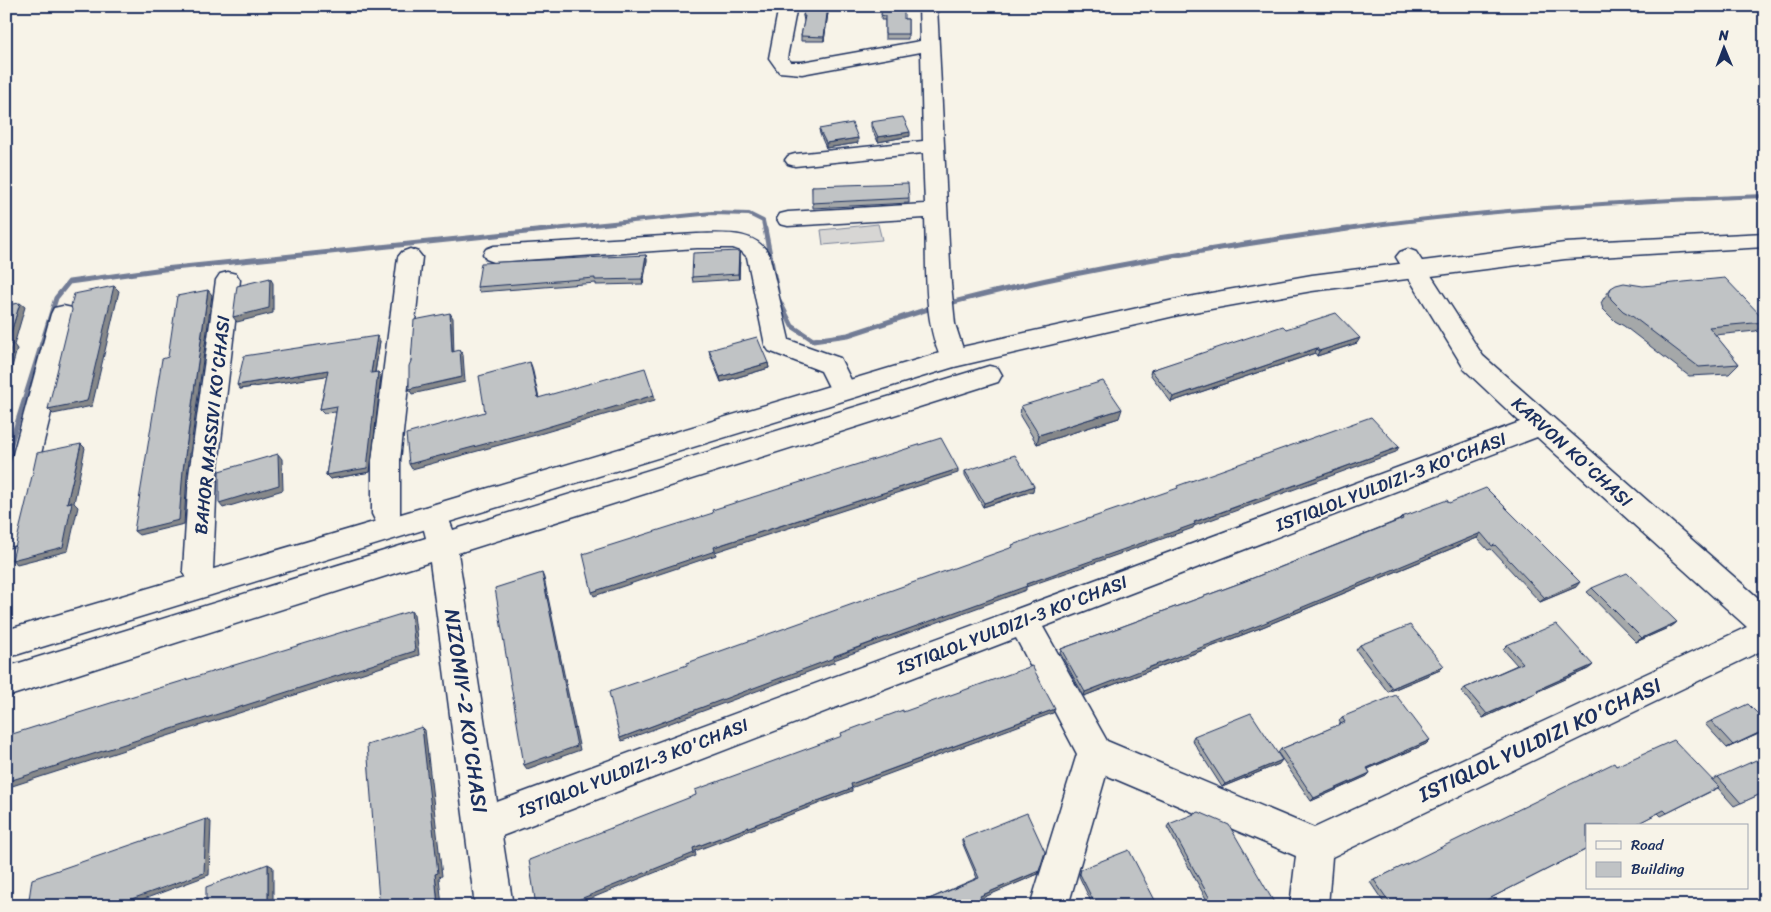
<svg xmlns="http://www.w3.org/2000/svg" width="1771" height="912" font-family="Sriracha,sans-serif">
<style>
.green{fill:#d7d6d4;stroke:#798299}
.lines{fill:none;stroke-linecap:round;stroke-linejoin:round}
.stream-far1{stroke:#727c95;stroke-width:4}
.stream{stroke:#727c95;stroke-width:5}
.minor-casing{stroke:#1b2f5e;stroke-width:3}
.major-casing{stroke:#1b2f5e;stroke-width:3}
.minor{fill:#f7f3e8;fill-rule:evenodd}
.major{fill:#f7f3e8;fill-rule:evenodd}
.wall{fill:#a5a8a9;stroke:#1b2f5e}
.shaded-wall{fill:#86888a;stroke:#1b2f5e}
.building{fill:#c0c3c5;stroke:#1b2f5e}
.labels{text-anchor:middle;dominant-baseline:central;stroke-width:4;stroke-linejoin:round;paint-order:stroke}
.street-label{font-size:18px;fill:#1b2f5e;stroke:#f7f3e8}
.near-street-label{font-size:21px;fill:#1b2f5e;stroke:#f7f3e8}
</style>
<rect width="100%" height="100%" fill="#f7f3e8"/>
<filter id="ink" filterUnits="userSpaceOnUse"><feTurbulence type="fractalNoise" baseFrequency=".02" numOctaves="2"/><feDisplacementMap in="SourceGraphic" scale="10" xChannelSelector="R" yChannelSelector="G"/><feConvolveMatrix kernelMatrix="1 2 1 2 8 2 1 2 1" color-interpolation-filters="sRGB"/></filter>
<g filter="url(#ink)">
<path class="green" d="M878 224 882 240 823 245 821 230Z"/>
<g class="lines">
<g class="stream-far1">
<path d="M544 230 712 213 749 214 763 221 765 230"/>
<path d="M1340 230C1481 210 1622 201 1765 196"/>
</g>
<g class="stream">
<path d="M765 229 777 291"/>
<path d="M779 300 792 326 813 340 848 335 934 307"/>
<path d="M946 304C1078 269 1213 248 1348 229"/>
<path d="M6 459 56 298 69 282 164 269 556 229"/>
</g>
<g class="minor-casing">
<g id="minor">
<path d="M779 6H797L787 58 791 62H802L920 41 919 6H937L951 284 955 324 966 358 962 364 953 367 944 364C922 325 927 262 925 218L788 226 780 224 777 219 780 214 788 212 925 204 923 153 795 166 788 164 785 160 788 156 795 154 923 141 921 52 802 74 779 72 769 58Z"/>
<path d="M697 234C722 234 754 229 769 254L789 340 840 358 851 380 847 387 838 390 829 387 821 371 769 351 765 345 747 257 741 251 733 248H697L494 262 486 259 483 254 486 249 494 246Z"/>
<path d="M410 249 418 252 422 257 400 460V514L396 522 386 526 376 522 372 514V460L398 257 402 252Z"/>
<path d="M1408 249 1416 252 1483 356 1765 604V649L1332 857 1328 906H1290L1296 856 1106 775 1068 906H1030L1077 754 1016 638 502 836 513 906H475L430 562 6 697V667L426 538 423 526 428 517 438 514 448 517 453 530 989 366 998 368 1002 375 998 382 458 553 497 802 1520 422 1465 370 1396 257 1400 252ZM1537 437 1747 627 1314 828 1107 741 1043 627Z"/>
<path d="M228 272 236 274 240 280 217 475 213 570 209 579 198 583 187 579 183 570 189 475 216 280 220 274Z"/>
<path d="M63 306 72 308 75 314 21 536 16 545 6 548V480L51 314 54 308Z"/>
</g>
</g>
<g class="major-casing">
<path id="major" d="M1765 233V247L1565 259 1312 291 1183 314 954 367 6 658V630L435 504 953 349 1183 298 1312 275 1565 243Z"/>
</g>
<use href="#minor" class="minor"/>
<use href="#major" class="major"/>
</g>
<g class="wall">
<path d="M805 6H829L824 41H801V36L804 21 803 16Z"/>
<path d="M882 6 904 19H908V39H885V20H881Z"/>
<path d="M871 122 910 136 878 142 871 127Z"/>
<path d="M819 129 858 143 826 148 820 134Z"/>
<path d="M812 186 909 198V203L813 208Z"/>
<path d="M739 251 740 256 739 279 693 282 692 277Z"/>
<path d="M646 255 647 260 643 284 596 285V283L479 292 477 287Z"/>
<path d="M1611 288 1765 320V323L1756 331 1715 335 1739 364 1729 374 1689 376 1624 326 1615 321 1603 309 1601 303 1604 298Z"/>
<path d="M1286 329 1357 343 1317 356 1315 353 1171 402 1150 374 1151 370Z"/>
<path d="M380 341 375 373 378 372 381 377 370 472 330 479 326 475 336 412 324 413 320 409 327 375 240 389Z"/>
<path d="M709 350 768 363 769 368 721 382 710 355Z"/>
<path d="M1021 406 1119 418 1037 444 1020 416Z"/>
<path d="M965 471 1033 491 983 507 965 475Z"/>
<path d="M1449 503 1576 587 1540 602 1491 549 1488 550 1477 538 1260 628 1084 696 1060 653 1061 649 1243 582 1399 520 1402 517Z"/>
<path d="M1592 588 1677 622 1672 626 1636 642 1587 592Z"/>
<path d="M1360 645 1444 666 1440 670 1388 692 1356 650Z"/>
<path d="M1507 645 1593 665 1588 669 1538 691 1533 695 1483 718 1461 691 1465 688 1517 665 1503 649Z"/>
<path d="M1342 717 1430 740 1426 744 1368 769 1370 773 1367 776 1311 801 1278 753 1281 749 1341 724 1339 721Z"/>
<path d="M1711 721H1765V731L1727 748 1705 724Z"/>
<path d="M1194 736 1279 764 1222 787 1192 740Z"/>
<path d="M1616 766 1712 780 1718 777 1765 792 1734 806 1718 788 1661 816 1658 813 1475 906H1386L1370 882 1374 880Z"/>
<path d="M1169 824 1276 906H1210L1167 827Z"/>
<path d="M962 839 1038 874 981 898 913 906 977 878 962 842Z"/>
<path d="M1081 869 1158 906H1093L1079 876Z"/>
</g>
<g class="shaded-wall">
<path d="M828 6H829L824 41V37Z"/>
<path d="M910 132V136L878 142V137Z"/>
<path d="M858 138V143L826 148V143Z"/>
<path d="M739 251 740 256 739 279 738 274Z"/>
<path d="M646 255 647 260 643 284 642 279Z"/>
<path d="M270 278 273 283V313L237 322 233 317Z"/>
<path d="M114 286 119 291 92 406 53 414 48 409Z"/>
<path d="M208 290 212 295 187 475 184 524 139 535 134 531 183 470Z"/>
<path d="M20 303 25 307 14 345 17 349 6 389 7 345Z"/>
<path d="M450 313 453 318 454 357 452 352Z"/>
<path d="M377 336 380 341 374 378 371 373Z"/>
<path d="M1360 338 1357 343 1317 356 1319 351Z"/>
<path d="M1317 348 1315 353 1171 402 1173 397Z"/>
<path d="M460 350 463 355 465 382 412 394 409 389Z"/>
<path d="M530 362 532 367 540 403 538 398Z"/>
<path d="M768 363 769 368 721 382 720 377Z"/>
<path d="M328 370 332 375 240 389 237 385Z"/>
<path d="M378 372 381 377 370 472 330 479 326 475Z"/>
<path d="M654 395 655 400 536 435 412 469 409 464Z"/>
<path d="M1122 409 1119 418 1037 444 1039 435Z"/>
<path d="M81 444 85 448 74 503 78 507 68 551 17 564 12 560 67 503Z"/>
<path d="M1399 447 1396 452 1194 526 1193 528 1026 587V590L834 660 835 662 622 741 620 738 1026 584Z"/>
<path d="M278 454 282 459 283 490 223 508 219 503Z"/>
<path d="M958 469V473L715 552 716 555 594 596 592 592 714 547Z"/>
<path d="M1034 486 1033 491 983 507 984 503Z"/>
<path d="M1481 533 1477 538 1260 628 1084 696 1085 692Z"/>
<path d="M542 573 544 578 580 750 527 769 524 765Z"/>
<path d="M1580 582 1576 587 1540 602 1545 598Z"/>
<path d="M411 611 414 615 419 655 6 788V782Z"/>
<path d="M1677 622 1672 626 1636 642 1642 638Z"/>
<path d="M1593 665 1588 669 1532 694 1537 690Z"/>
<path d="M1444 666 1440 670 1388 692 1392 688Z"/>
<path d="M1538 692 1533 695 1483 718 1487 714Z"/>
<path d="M1055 709 1053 713 851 788V784Z"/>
<path d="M422 727 425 730 442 876 439 877 442 906H438Z"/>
<path d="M1765 730V731L1727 748 1733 745Z"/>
<path d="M1430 740 1426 744 1363 771 1367 768Z"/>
<path d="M1282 760 1279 764 1222 787 1225 784Z"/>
<path d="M1370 773 1367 776 1311 801 1314 798Z"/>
<path d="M852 788V791L695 851 696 856 572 906H563L693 848Z"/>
<path d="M206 819 211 822 209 875 125 906H112Z"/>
<path d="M268 864 273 867V906H268Z"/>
<path d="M1039 871 1038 874 980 899V896Z"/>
</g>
<g class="building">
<path d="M805 6H828L824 37 801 36 805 16H803Z"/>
<path d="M882 6H904V19H908V34H885V16L881 15Z"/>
<path d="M903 117 910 132 878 137 871 122Z"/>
<path d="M852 123 858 138 826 143 819 129Z"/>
<path d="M908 183 909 198 812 203V186Z"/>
<path d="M739 251 738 274 692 277 693 253Z"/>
<path d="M646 255 642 279 595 280V278L477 287 481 263Z"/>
<path d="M270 278 269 308 233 317 237 286Z"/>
<path d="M1725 278 1765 320V322L1709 327 1739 364 1699 367 1632 316 1623 311 1611 299 1609 293 1611 288 1616 285 1624 283 1643 286Z"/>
<path d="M114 286 87 401 48 409 72 310 71 306 74 294Z"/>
<path d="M208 290 183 470 179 520 134 531 162 359 168 357 177 296Z"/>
<path d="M20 303 7 345 12 344 6 366V305Z"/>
<path d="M450 313 452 352 460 350 462 377 409 389V366L411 361 414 320Z"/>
<path d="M1336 313 1360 338 1319 351 1317 348 1173 397 1151 370 1283 326 1286 329Z"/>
<path d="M377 336 371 373 378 372 367 468 326 475 337 406 320 409 328 370 237 385 244 356Z"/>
<path d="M757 337 768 363 720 377 709 350Z"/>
<path d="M530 362 538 398 645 368 654 395 534 431 409 464 406 434 485 412 479 376Z"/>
<path d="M1103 381 1122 409 1039 435 1021 406Z"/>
<path d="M1371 417 1399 447 1194 522 1195 524 1026 584 1027 586 834 656V658L620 738 609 692 687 665V663L1013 547 1012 545 1178 488 1177 486Z"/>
<path d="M941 438 958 469 714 547 715 551 592 592 583 554 713 513 712 510Z"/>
<path d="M81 444 67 503 72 502 63 547 12 560 28 494 37 453Z"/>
<path d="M278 454 279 485 219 503V471Z"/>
<path d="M1015 455 1034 486 984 503 965 471Z"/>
<path d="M1486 488 1580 582 1545 598 1495 545 1492 546 1481 533 1262 624 1085 692 1061 649 1243 582 1403 519 1402 517 1447 500 1449 503Z"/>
<path d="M542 573 577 746 524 765 495 588Z"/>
<path d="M1627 573 1677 622 1642 638 1592 588Z"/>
<path d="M411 611 415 651 6 782V736L117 701Z"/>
<path d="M1556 624 1593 665 1537 690 1538 692 1487 714 1465 688 1523 663 1507 645Z"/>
<path d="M1410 625 1444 666 1392 688 1360 645Z"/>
<path d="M1032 666 1055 709 851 784 852 788 693 848 694 853 563 906H536L529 860 696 795 695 790 842 736 841 733 903 710V712Z"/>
<path d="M1396 695 1430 740 1367 768 1370 773 1314 798 1281 749 1345 722 1342 717Z"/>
<path d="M1748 704 1765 721V730L1733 745 1711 721Z"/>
<path d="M1251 713 1282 760 1225 784 1194 736Z"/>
<path d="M422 727 438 873 435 874 438 906H376V901L379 900 367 745Z"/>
<path d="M1674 740 1719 787 1667 813 1664 810 1633 826H1587V849L1475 906H1392L1374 880 1614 763 1616 766Z"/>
<path d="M1756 760 1765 768V792L1741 803 1718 777Z"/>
<path d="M1199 812 1229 825 1276 906H1214L1169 824Z"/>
<path d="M1027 813 1045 852 1039 871 980 896 985 906H913L979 878 962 839Z"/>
<path d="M206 819 204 873 112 906H28L32 879Z"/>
<path d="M1129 850 1158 906H1096L1080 874 1081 869Z"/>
<path d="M268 864V906H206V887Z"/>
</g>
</g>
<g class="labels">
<g class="street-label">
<text transform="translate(212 425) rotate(-84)">BAHOR MASSIVI KO'CHASI</text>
<text transform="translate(1572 452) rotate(42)">KARVON KO'CHASI</text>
<text transform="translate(1391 482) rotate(-21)">ISTIQLOL YULDIZI-3 KO'CHASI</text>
<text transform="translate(1012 625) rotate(-21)">ISTIQLOL YULDIZI-3 KO'CHASI</text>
<text transform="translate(633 768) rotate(-21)">ISTIQLOL YULDIZI-3 KO'CHASI</text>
</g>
<g class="near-street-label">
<text transform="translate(466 711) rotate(82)">NIZOMIY-2 KO'CHASI</text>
<text transform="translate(1540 740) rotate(-25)">ISTIQLOL YULDIZI KO'CHASI</text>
</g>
</g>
<rect width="1771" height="912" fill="none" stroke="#f7f3e8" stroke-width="25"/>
<rect x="12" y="12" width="1746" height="887" fill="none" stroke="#1b2f5e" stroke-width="2" filter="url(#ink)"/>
<rect x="1586" y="824" width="162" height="65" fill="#f7f3e8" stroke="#9fa5b1"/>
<rect x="1596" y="841" width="25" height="8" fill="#f7f3e8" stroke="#9fa5b1"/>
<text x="1631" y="850" font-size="15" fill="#1b2f5e">Road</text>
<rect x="1596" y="862" width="25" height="15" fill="#c0c3c5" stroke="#9fa5b1"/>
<text x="1631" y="874" font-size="15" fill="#1b2f5e">Building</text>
<g transform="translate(1724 48) rotate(359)" stroke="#f7f3e8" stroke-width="4" paint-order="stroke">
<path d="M0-4L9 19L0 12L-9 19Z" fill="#1b2f5e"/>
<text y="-8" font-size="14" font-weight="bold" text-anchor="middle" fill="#1b2f5e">N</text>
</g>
</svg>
